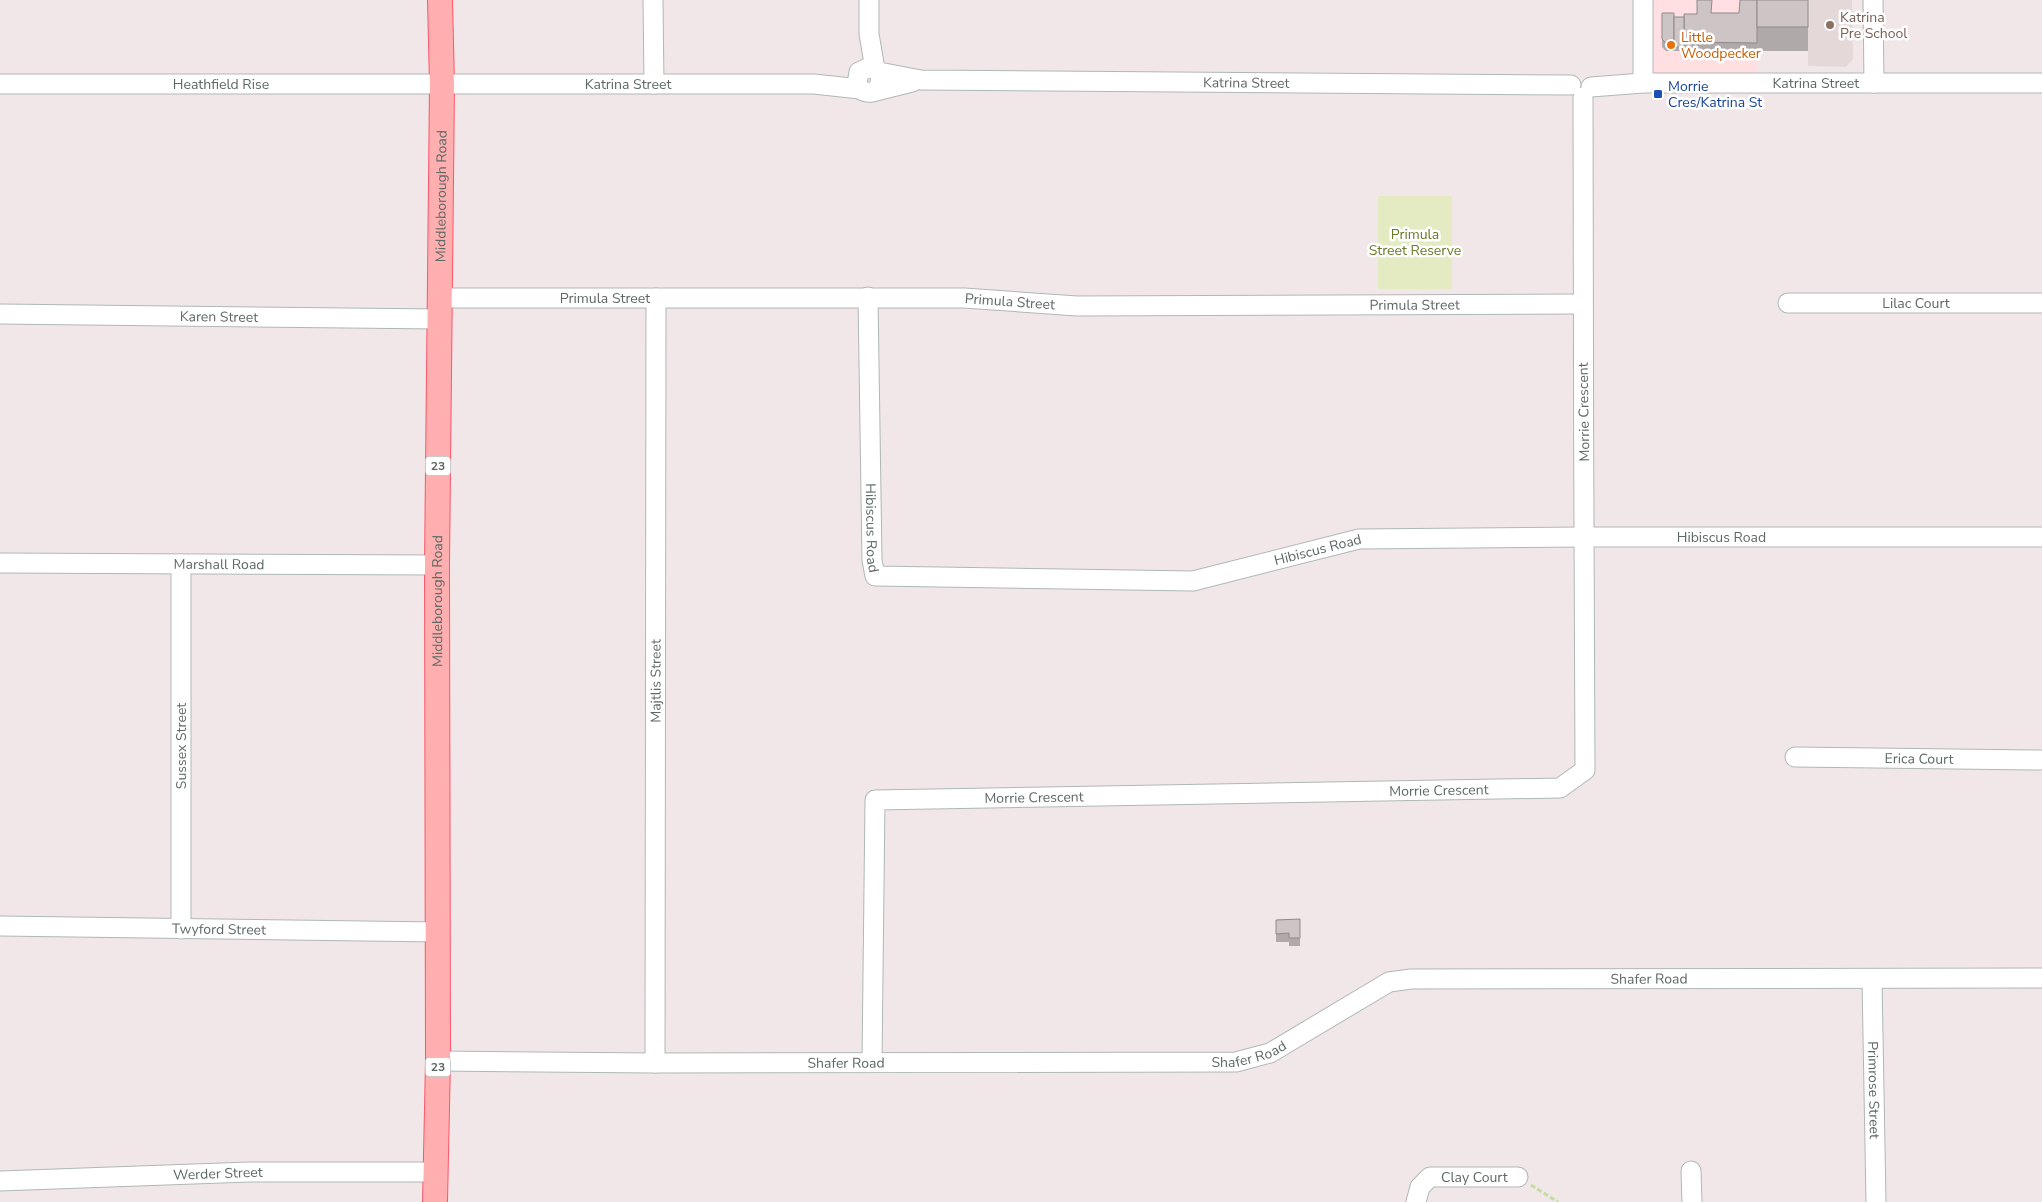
<svg xmlns="http://www.w3.org/2000/svg" width="2042" height="1202" font-family="'Nunito Sans',sans-serif">
<style>
.commercial{fill:#ffdfe1}
.education{fill:#e4d8d9}
.green{fill:#e4eac2}
.lines{fill:none;stroke-linecap:round;stroke-linejoin:round}
.minor-casing{stroke:#afb8b6;stroke-width:21}
.major-casing{stroke:#fc566a;stroke-width:26}
.path{stroke:#c5dda4;stroke-width:3;stroke-dasharray:5 2.5;stroke-linecap:butt}
.minor{stroke:#fff;stroke-width:19}
.major{stroke:#ffafaf;stroke-width:24}
.wall{fill:#b0a9a9}
.building{fill:#cdc4c5;stroke:#90898a}
.education-dot{fill:#8d6e63;stroke:#fff;stroke-width:2}
.food-dot{fill:#e8710a;stroke:#fff;stroke-width:2}
.transit-dot{fill:#1a4fb4;stroke:#fff;stroke-width:2}
.labels{text-anchor:middle;dominant-baseline:central;stroke-width:5;stroke-linejoin:round;paint-order:stroke}
.shield{fill:#fff;stroke:#8e9694;stroke-width:1}
.shield-label{font-size:12px;font-weight:bold;fill:#5e6966}
.education-label{font-size:14px;fill:#785e54;stroke:#fff;text-anchor:start}
.food-label{font-size:14px;fill:#c56008;stroke:#fff;text-anchor:start}
.street-label{font-size:14px;fill:#5e6966;stroke:#fff}
.transit-label{font-size:14px;fill:#164399;stroke:#fff;text-anchor:start}
.park-label{font-size:14px;fill:#6a7a2b;stroke:#fff}
</style>
<rect width="100%" height="100%" fill="#f2e7e8"/>
<path class="commercial" d="M1651 0H1757V76H1650Z"/>
<path class="education" d="M1808 0H1852L1853 59 1846 67 1808 66Z"/>
<rect class="green" x="1378" y="196" width="74" height="93"/>
<g class="lines">
<g class="minor-casing">
<g id="minor">
<path d="M653 0 654 84"/>
<path d="M869 0V34L875 69"/>
<path d="M1873 0 1874 83"/>
<path id="s1" d="M879 72 921 80 1571 85"/>
<path d="M1643 83V0"/>
<path id="s2" d="M0 84H814L860 89"/>
<path id="s3" d="M1591 87 1643 83H2042"/>
<path d="M877 90 881 81 879 72 870 67 859 72 857 84C860 90 864 93 872 92L912 82"/>
<path id="s4" d="M868 297 872 560 875 576 1193 581 1359 539 1585 537H2042"/>
<path id="s5" d="M439 298H964L1077 306 1582 304"/>
<path id="s6" d="M1788 303H2042"/>
<path id="s7" d="M0 314 439 319"/>
<path id="s8" d="M0 563 437 565"/>
<path d="M181 564V929"/>
<path id="s9" d="M1795 757 2042 760"/>
<path id="s10" d="M0 926 438 932"/>
<path id="s11" d="M1872 979 1876 1202"/>
<path id="s12" d="M438 1061 655 1063 1236 1062 1270 1053 1389 982 1411 979 2042 978"/>
<path id="s13" d="M872 1062 875 800 1560 788 1585 770C1585 546 1582 321 1583 97"/>
<path id="s14" d="M655 1063 656 298"/>
<path d="M1691 1171 1692 1202"/>
<path id="s15" d="M0 1181 249 1172H435"/>
<path id="s16" d="M1416 1202 1420 1187 1430 1177H1518"/>
</g>
</g>
<g class="major-casing">
<g id="major">
<path id="s17" d="M435 1202 438 1061 437 565 442 85 440 0"/>
</g>
</g>
<path class="path" d="M1531 1185 1558 1202"/>
<use href="#minor" class="minor"/>
<use href="#major" class="major"/>
</g>
<g class="wall">
<path d="M1808 0V51H1666L1662 47V13L1674 17H1684L1697 14 1712 13H1739Z"/>
<path d="M1300 919V946H1289V942H1276V920Z"/>
</g>
<g class="building">
<path d="M1697 0H1712L1711 13H1739L1740 0H1757V43L1684 42V14H1697Z"/>
<rect x="1757" y="0" width="51" height="27"/>
<path d="M1662 13H1674V43H1666L1662 39Z"/>
<rect x="1674" y="17" width="10" height="30"/>
<path d="M1300 919V938H1289V933L1276 934V920Z"/>
</g>
<circle class="education-dot" cx="1830" cy="25" r="5"/>
<circle class="food-dot" cx="1671" cy="45" r="5"/>
<rect class="transit-dot" x="1653" y="89" width="10" height="10" rx="2.5"/>
<g class="labels">
<g class="shield">
<rect x="425.5" y="456.5" width="25" height="19" rx="4"/>
<rect x="425.5" y="1057.5" width="25" height="19" rx="4"/>
</g>
<g class="shield-label">
<text x="438" y="466">23</text>
<text x="438" y="1067">23</text>
</g>
<g class="education-label">
<text x="1840" y="17">Katrina<tspan x="1840" dy="16">Pre School</tspan></text>
</g>
<g class="food-label">
<text x="1681" y="37">Little<tspan x="1681" dy="16">Woodpecker</tspan></text>
</g>
<g class="street-label">
<text stroke="none"><textPath href="#s1" startOffset="368">Katrina Street</textPath></text>
<text stroke="none"><textPath href="#s3" startOffset="225">Katrina Street</textPath></text>
<text stroke="none"><textPath href="#s2" startOffset="628">Katrina Street</textPath></text>
<text stroke="none"><textPath href="#s2" startOffset="221">Heathfield Rise</textPath></text>
<text stroke="none"><textPath href="#s17" startOffset="1006">Middleborough Road</textPath></text>
<text stroke="none"><textPath href="#s5" startOffset="166">Primula Street</textPath></text>
<text stroke="none"><textPath href="#s5" startOffset="571">Primula Street</textPath></text>
<text stroke="none"><textPath href="#s6" startOffset="128">Lilac Court</textPath></text>
<text stroke="none"><textPath href="#s5" startOffset="976">Primula Street</textPath></text>
<text stroke="none"><textPath href="#s7" startOffset="219">Karen Street</textPath></text>
<text transform="translate(1584 412) rotate(-91)">Morrie Crescent</text>
<text stroke="none"><textPath href="#s4" startOffset="231">Hibiscus Road</textPath></text>
<text stroke="none"><textPath href="#s4" startOffset="1131">Hibiscus Road</textPath></text>
<text stroke="none"><textPath href="#s4" startOffset="726">Hibiscus Road</textPath></text>
<text stroke="none"><textPath href="#s8" startOffset="219">Marshall Road</textPath></text>
<text stroke="none"><textPath href="#s17" startOffset="601">Middleborough Road</textPath></text>
<text stroke="none"><textPath href="#s14" startOffset="382">Majtlis Street</textPath></text>
<text transform="translate(181 746) rotate(-90)">Sussex Street</text>
<text stroke="none"><textPath href="#s9" startOffset="124">Erica Court</textPath></text>
<text stroke="none"><textPath href="#s13" startOffset="826">Morrie Crescent</textPath></text>
<text stroke="none"><textPath href="#s13" startOffset="421">Morrie Crescent</textPath></text>
<text stroke="none"><textPath href="#s10" startOffset="219">Twyford Street</textPath></text>
<text stroke="none"><textPath href="#s12" startOffset="1232">Shafer Road</textPath></text>
<text stroke="none"><textPath href="#s12" startOffset="812">Shafer Road</textPath></text>
<text stroke="none"><textPath href="#s12" startOffset="408">Shafer Road</textPath></text>
<text stroke="none"><textPath href="#s11" startOffset="111">Primrose Street</textPath></text>
<text stroke="none"><textPath href="#s15" startOffset="218">Werder Street</textPath></text>
<text stroke="none"><textPath href="#s16" startOffset="74">Clay Court</textPath></text>
</g>
<g class="transit-label">
<text x="1668" y="86">Morrie<tspan x="1668" dy="16">Cres/Katrina St</tspan></text>
</g>
<g class="park-label">
<text x="1415" y="234">Primula<tspan x="1415" dy="16">Street Reserve</tspan></text>
</g>
</g>
</svg>
